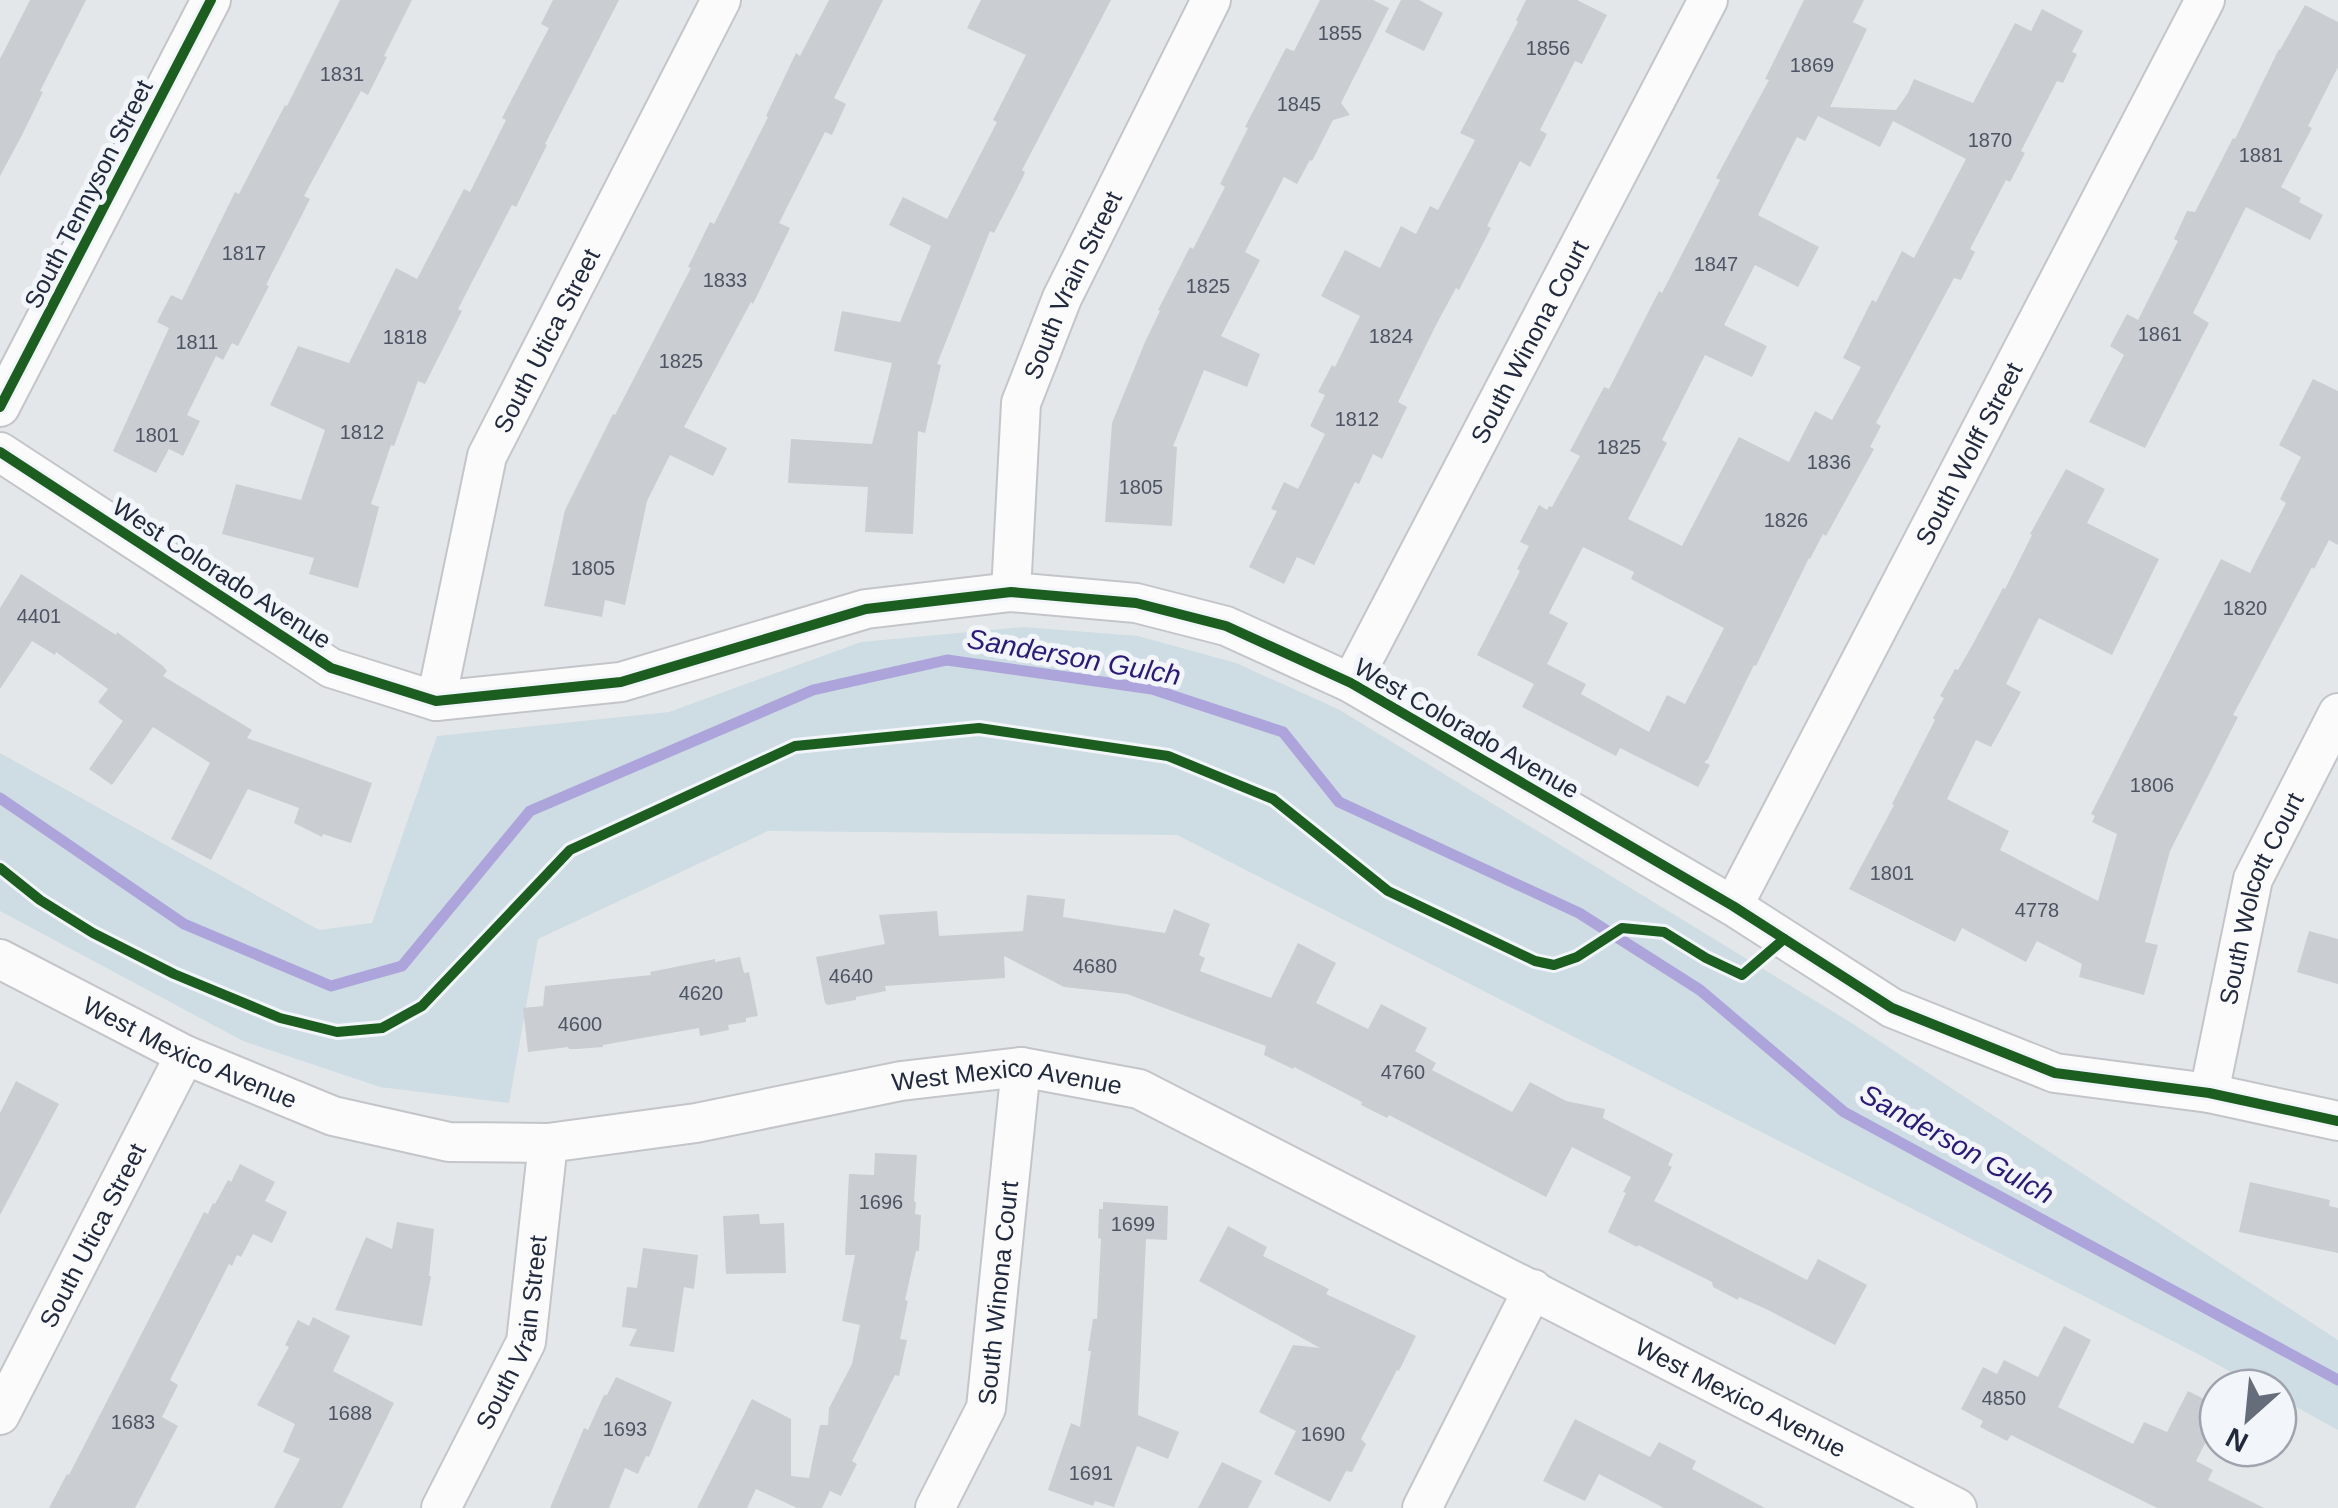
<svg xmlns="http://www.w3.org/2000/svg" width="2338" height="1508" font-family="Helvetica,sans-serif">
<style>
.green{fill:#cddde3}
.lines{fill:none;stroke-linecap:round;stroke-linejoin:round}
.stream{stroke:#aca4da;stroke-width:11}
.building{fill:#cacdd1;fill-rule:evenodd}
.minor-casing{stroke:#c3c5c9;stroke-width:42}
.minor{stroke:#fbfbfc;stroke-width:38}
.cycleway-casing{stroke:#f2f5f9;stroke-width:16}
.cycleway{stroke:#1b5e20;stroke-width:10}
.labels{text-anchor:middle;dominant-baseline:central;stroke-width:10;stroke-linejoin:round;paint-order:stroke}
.number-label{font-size:20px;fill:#4d5464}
.street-label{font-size:25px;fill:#21293e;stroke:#f2f5f9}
.water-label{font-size:28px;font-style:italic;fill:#2b197b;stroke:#f2f5f9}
</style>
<rect width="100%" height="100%" fill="#e4e7ea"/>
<path class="green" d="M1024 627 1138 636 1236 663 1338 709 1850 1022 2338 1340V1430L2278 1397V1388H2261L2198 1354 1177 835 768 831 538 939 509 1103 380 1087 243 1041 0 911V753L319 930 372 923 437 736 669 712 861 642Z"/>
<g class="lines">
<path class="stream" d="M0 798 184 924 331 986 402 966 530 811 813 690 947 660 1152 689 1283 732 1339 802 1579 913 1700 990 1844 1112 2338 1380"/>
</g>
<g class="building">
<path d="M30 0H86L40 91 43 92 22 135 0 176V59Z"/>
<path d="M340 0H412L384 56 387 57 368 95 361 91 304 196 310 199 266 285 269 286 238 346 232 343 223 360 216 356 187 415 200 421 183 456 169 449 156 473 113 451 169 328 157 322 171 295 182 300 235 192 239 194 285 105 287 106Z"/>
<path d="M553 0H619L545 144 547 145 516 207 512 205 458 309 462 311 425 384 418 381 394 446 391 445 371 504 379 507 358 588 309 574 314 558 222 534 236 484 301 500 325 430 270 405 298 346 349 363 396 268 417 279 464 189 470 192 506 120 502 118 549 28 541 24Z"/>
<path d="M829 0H883L834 98 846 104 832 135 825 132 779 223 790 228 753 304 751 302 684 427 727 448 713 476 670 455 647 501 625 605 605 600 602 617 544 606 565 510 613 414 615 415 691 268 688 267 710 222 714 224 768 117 766 116 796 53 800 56Z"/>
<path d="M981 0H1111L1022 170 1025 172 1023 177 994 233 990 231 937 364 941 365 925 433 918 431 913 534 865 532 868 487 788 483 791 439 872 444 892 363 834 351 842 311 900 322 931 246 889 225 903 197 947 219 997 122 993 120 1026 55 967 28Z"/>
<path d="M1320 0H1373L1389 8 1341 103 1350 115 1333 120 1312 161 1310 160 1297 184 1284 177 1245 252 1260 260 1221 336 1260 354 1247 387 1204 370 1173 446 1177 447 1172 526 1105 522 1112 423 1145 342 1160 311 1158 310 1190 247 1193 249 1225 187 1220 184 1248 128 1245 127 1286 48 1294 51Z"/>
<path d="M1401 0H1419L1443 13 1424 51 1385 32Z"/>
<path d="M1526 0H1577L1607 15 1582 64 1575 61 1540 130 1547 134 1530 167 1520 161 1487 226 1491 228 1459 290 1456 288 1436 325 1398 402 1407 407 1382 459 1373 454 1359 484 1355 482 1314 565 1297 557 1284 584 1249 567 1277 511 1271 509 1284 482 1298 489 1325 434 1310 426 1325 395 1318 392 1332 365 1335 367 1360 316 1321 296 1345 250 1380 268 1401 226 1416 234 1430 206 1438 210 1475 140 1460 133 1518 22 1516 20Z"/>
<path d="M1804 0H1864L1853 22 1867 29 1830 107 1896 110 1908 93 1914 79 1973 103 2015 23 2031 31 2042 9 2083 31 2072 52 2077 54 2063 83 2057 81 2021 151 2025 153 2010 182 2006 180 1970 249 1975 252 1961 280 1954 278 1876 423 1881 426 1870 447 1874 449 1826 536 1823 534 1810 559 1809 558 1756 666 1754 665 1708 759 1704 762 1710 765 1698 787 1620 748 1616 756 1522 707 1534 684 1477 655 1520 571 1517 569 1529 546 1520 542 1539 505 1547 510 1549 506 1552 507 1580 456 1570 451 1604 387 1609 389 1659 291 1662 293 1720 180 1716 178 1769 80 1765 79ZM1818 116 1880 147 1893 121 1966 159 1914 258 1902 251 1876 302 1872 300 1843 358 1861 367 1832 420 1815 411 1789 462 1739 437 1682 546 1628 519 1667 443 1662 440 1705 355 1752 377 1767 346 1724 325 1755 265 1798 287 1819 247 1758 215 1797 137 1805 141ZM1583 547 1634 572 1631 579 1724 628 1685 704 1667 695 1649 732 1581 694 1586 684 1547 664 1568 623 1549 613Z"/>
<path d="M2305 5 2338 22V67L2308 126 2312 128 2281 187 2301 198 2299 202 2323 215 2310 240 2246 207 2193 313 2209 323 2145 448 2089 422 2124 355 2110 346 2127 314 2138 320 2178 241 2174 239 2187 211 2195 212 2233 138 2235 139 2279 49 2280 50Z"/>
<path d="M2313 379 2338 391V545L2329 540 2314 569 2312 567 2233 715 2238 717 2170 851 2145 942 2158 945 2144 995 2079 977 2082 964 2037 941 2026 962 1962 928 1955 942 1849 889 1894 805 1892 804 1935 720 1933 718 1944 698 1940 696 1955 669 1958 670 1973 644 2003 588 2005 589 2032 535 2030 534 2066 469 2105 489 2087 523 2159 559 2112 655 2039 618 2006 684 2021 692 1991 747 1976 740 1947 799 2009 831 2000 850 2098 901 2117 834 2092 822 2095 816 2091 814 2221 559 2250 573 2286 503 2280 499 2301 457 2279 445Z"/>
<path d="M21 574 116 635 117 632 163 666 167 671 163 676 252 730 247 738 372 783 351 843 323 834 322 837 294 823 299 808 248 789 211 860 171 839 210 763 153 727 112 785 89 769 123 721 98 702 108 689 56 652 55 655 32 641 0 689V608Z"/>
<path d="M1027 895 1065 899 1063 917 1165 933 1174 909 1210 924 1199 955 1205 958 1200 971 1271 998 1298 943 1336 963 1316 1003 1368 1029 1381 1004 1427 1028 1415 1051 1436 1063 1432 1070 1512 1112 1530 1082 1566 1101 1605 1109 1603 1118 1673 1154 1668 1165 1672 1167 1654 1201 1807 1280 1818 1259 1867 1285 1835 1345 1768 1310 1739 1297 1738 1300 1713 1287 1712 1282 1638 1245 1637 1247 1608 1232 1626 1193 1623 1192 1631 1177 1572 1147 1546 1197 1389 1115 1387 1118 1361 1105 1362 1102 1294 1067 1293 1069 1264 1055 1266 1046 1127 994 1064 987 1004 956 1005 978 885 986 886 991 856 997V1000L828 1005 825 1003 816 957 885 944 879 915 937 911 939 936 1023 931Z"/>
<path d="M2309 931 2338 939V984L2297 972Z"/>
<path d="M740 957 744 973 749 972 758 1016 746 1018V1022L728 1025 729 1030 700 1036 699 1028 603 1045V1047L577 1049H569L568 1047 528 1052 523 1008 543 1006 545 986 651 975 650 972 715 959V962Z"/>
<path d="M16 1081 59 1104 0 1215V1113Z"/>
<path d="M875 1153 917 1155 914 1202H916L915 1214 921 1215 919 1251H916L905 1300 908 1301 900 1339 907 1340 899 1376 895 1375 852 1461 857 1464 841 1496 830 1491 822 1508H797L756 1489 747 1508H697L752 1399 791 1419V1476L809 1478 820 1425H828L829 1408 852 1364 860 1325 842 1321 855 1255H845L849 1174 874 1175Z"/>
<path d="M240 1164 275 1182 265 1201 287 1212 272 1243 253 1234 241 1257 237 1255 232 1266 229 1264 170 1380 178 1385 162 1417 178 1426 135 1508H49L67 1474 69 1475 204 1212 208 1214 213 1203 215 1204 228 1180 231 1182Z"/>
<path d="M2250 1182 2330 1200 2329 1206 2338 1208V1253L2239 1232Z"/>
<path d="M1103 1202 1168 1206 1167 1240 1146 1239 1138 1415 1179 1432 1168 1459 1137 1446 1114 1507 1095 1501 1093 1506 1048 1490 1071 1423 1080 1427 1091 1351H1088L1093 1319H1097L1101 1239 1098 1238 1099 1209H1103Z"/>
<path d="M759 1214 760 1224 784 1223 786 1273 726 1274 723 1216Z"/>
<path d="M397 1222 434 1229 429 1276H431L422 1326 335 1310 366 1237 392 1249Z"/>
<path d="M1228 1226 1267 1247 1263 1256 1329 1289 1326 1294 1416 1336 1399 1371 1397 1370 1361 1439 1366 1444 1352 1472 1346 1471 1330 1502 1274 1474 1296 1431 1259 1412 1293 1345 1320 1348 1199 1281Z"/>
<path d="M643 1248 698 1255 694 1289 684 1287 674 1352 629 1346 637 1329 622 1327 627 1287 637 1288Z"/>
<path d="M313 1317 350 1336 333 1371 394 1403 342 1508H274L300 1459 283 1452 295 1424 257 1405 289 1347 285 1345 298 1320 309 1326Z"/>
<path d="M2064 1326 2091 1340 2058 1407 2133 1444 2144 1422 2167 1432 2188 1391 2218 1406V1418L2196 1461 2213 1470 2208 1480 2264 1508H2157L2011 1435 2007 1441 1980 1427 1983 1421 1961 1409 1983 1367 1997 1374 2004 1360 2038 1377Z"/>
<path d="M616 1377 672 1402 649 1457 646 1456 638 1474 625 1468 609 1508H550L584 1428 588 1430 604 1395H607Z"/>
<path d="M1575 1419 1650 1457 1659 1442 1696 1461 1692 1469 1765 1508H1664L1599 1474 1585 1501 1543 1481Z"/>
<path d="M1222 1462 1262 1481 1248 1508H1198Z"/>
</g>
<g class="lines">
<g class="minor-casing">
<g id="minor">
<path d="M0 407 211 0"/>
<path d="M0 452 331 668 436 701 621 682 866 609 1011 592 1136 603 1226 626 1351 683 1733 906 1892 1008 2055 1073 2209 1093 2338 1121"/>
<path id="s1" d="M1011 592 1021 403 1062 298 1211 0"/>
<path id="s2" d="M1351 683 1708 0"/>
<path id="s3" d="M436 701 487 456 721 0"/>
<path id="s4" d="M1733 906 2205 0"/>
<path id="s5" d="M0 959 185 1055 333 1116 449 1142 548 1143 696 1123 901 1081 1021 1067 1139 1089 1957 1508"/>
<path id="s6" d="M2209 1093 2253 879 2338 713"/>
<path id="s7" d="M0 1415 185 1055"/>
<path id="s8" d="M441 1508 526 1342 548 1143"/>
<path id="s9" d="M935 1508 986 1408 1021 1067"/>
<path d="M1422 1508 1533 1289"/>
</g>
</g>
<use href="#minor" class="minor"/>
<g class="cycleway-casing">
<g id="cycleway">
<path d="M0 407 211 0"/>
<path d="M0 452 331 668 436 701 621 682 866 609 1011 592 1136 603 1226 626 1351 683 1733 906 1892 1008 2055 1073 2209 1093 2338 1121"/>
<path d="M0 868 40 900 93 933 174 974 280 1018 337 1032 382 1028 422 1006 570 850 795 746 979 728 1168 756 1273 799 1388 891 1535 961 1554 965 1577 957 1622 928 1664 932 1706 958 1742 975 1784 939"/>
</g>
</g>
<use href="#cycleway" class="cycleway"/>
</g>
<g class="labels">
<g class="number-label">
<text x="1340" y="33">1855</text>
<text x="1548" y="48">1856</text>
<text x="1812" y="65">1869</text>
<text x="342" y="74">1831</text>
<text x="1299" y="104">1845</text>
<text x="1990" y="140">1870</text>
<text x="2261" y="155">1881</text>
<text x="244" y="253">1817</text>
<text x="1716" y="264">1847</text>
<text x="725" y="280">1833</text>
<text x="1208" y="286">1825</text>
<text x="2160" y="334">1861</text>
<text x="1391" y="336">1824</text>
<text x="405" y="337">1818</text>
<text x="197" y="342">1811</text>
<text x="681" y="361">1825</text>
<text x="1357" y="419">1812</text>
<text x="362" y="432">1812</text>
<text x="157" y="435">1801</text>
<text x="1619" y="447">1825</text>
<text x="1829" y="462">1836</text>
<text x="1141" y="487">1805</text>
<text x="1786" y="520">1826</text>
<text x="593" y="568">1805</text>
<text x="2245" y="608">1820</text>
<text x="39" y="616">4401</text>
<text x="2152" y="785">1806</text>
<text x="1892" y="873">1801</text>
<text x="2037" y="910">4778</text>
<text x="1095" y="966">4680</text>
<text x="851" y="976">4640</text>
<text x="701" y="993">4620</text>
<text x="580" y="1024">4600</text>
<text x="1403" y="1072">4760</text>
<text x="881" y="1202">1696</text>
<text x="1133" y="1224">1699</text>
<text x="2004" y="1398">4850</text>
<text x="350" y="1413">1688</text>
<text x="133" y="1422">1683</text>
<text x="625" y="1429">1693</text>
<text x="1323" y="1434">1690</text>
<text x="1091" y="1473">1691</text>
</g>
<g class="street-label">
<text transform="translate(88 194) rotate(-63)">South Tennyson Street</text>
<text stroke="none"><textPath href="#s1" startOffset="318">South Vrain Street</textPath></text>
<text stroke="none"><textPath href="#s3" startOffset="380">South Utica Street</textPath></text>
<text stroke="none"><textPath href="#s2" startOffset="385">South Winona Court</textPath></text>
<text stroke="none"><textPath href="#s4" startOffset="510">South Wolff Street</textPath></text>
<text transform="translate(222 573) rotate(33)">West Colorado Avenue</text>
<text transform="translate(1467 728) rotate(30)">West Colorado Avenue</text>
<text stroke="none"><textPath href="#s6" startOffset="202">South Wolcott Court</textPath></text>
<text stroke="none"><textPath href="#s5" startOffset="212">West Mexico Avenue</textPath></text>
<text stroke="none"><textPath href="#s5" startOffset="1052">West Mexico Avenue</textPath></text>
<text stroke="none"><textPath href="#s7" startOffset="202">South Utica Street</textPath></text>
<text stroke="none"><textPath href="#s9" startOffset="228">South Winona Court</textPath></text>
<text stroke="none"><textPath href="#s8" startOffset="192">South Vrain Street</textPath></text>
<text stroke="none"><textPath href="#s5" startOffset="1862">West Mexico Avenue</textPath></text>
</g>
<g class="water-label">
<text transform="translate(1074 657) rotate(10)">Sanderson Gulch</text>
<text transform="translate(1957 1144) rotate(29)">Sanderson Gulch</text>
</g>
</g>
<g transform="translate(2248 1418) rotate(207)"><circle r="48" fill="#f2f5f9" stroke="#9ea3ae" stroke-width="2.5"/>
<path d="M0-8L18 38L0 25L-18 38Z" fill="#656c7a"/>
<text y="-15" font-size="28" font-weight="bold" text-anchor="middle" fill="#21293e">N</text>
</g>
</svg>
